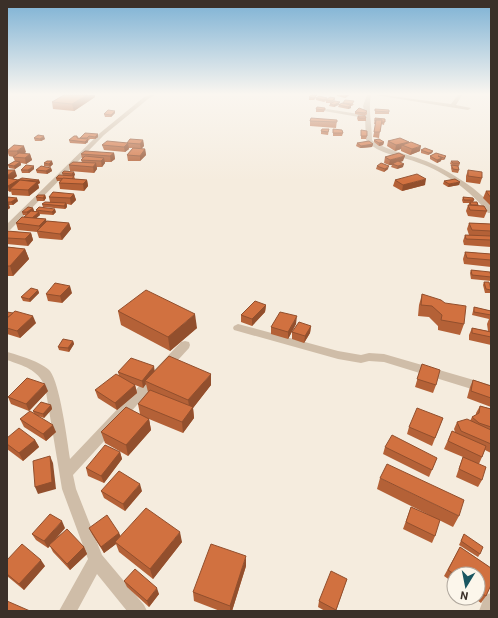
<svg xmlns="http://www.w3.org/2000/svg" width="498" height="618" font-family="Roboto,sans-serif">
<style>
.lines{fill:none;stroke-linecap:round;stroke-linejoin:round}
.minor{fill:#cfbda8;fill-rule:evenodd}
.wall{fill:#b46137}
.shaded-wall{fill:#924f2d}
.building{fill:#d17140;stroke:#924f2d}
</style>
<rect width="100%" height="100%" fill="#f5ecde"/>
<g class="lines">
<g class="minor">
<path d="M150 95H155L148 99 104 135 10 230H7V224L100 133 144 97Z"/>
<path d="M367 95H371C368 110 372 124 372 140L374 142C390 151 407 154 423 160 441 166 479 189 490 204 491 207 491 210 491 213H488C471 191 445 172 419 163 402 156 378 155 366 140L365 118 324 111 327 109 365 115 363 106Z"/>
<path d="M375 95H384L451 104 458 95H462L456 105 471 108 468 110Z"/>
<path d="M238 324 338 351 361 355 369 353 384 354 491 385V395L384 362 369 361 361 363 338 359 234 330 233 328 234 326Z"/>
<path d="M185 341 189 342 190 345 189 348 73 475 76 489 102 555 144 605 147 611H127L97 574 77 611H59L88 559 62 489 45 386C37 369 24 366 7 360V352C18 355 42 362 50 371 60 384 67 439 70 459L181 342Z"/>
<path d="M491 593V611H479L485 595Z"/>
</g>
</g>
<g class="wall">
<path d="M64 95H95V97L74 111 53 109 52 102Z"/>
<path d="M337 95H349L348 96 345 98 337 96Z"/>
<path d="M309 97H317L314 100H309Z"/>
<path d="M316 98 327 99 335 98V100L334 102 339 104 343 103 354 104 352 106H351V108L348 109 338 107 339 105 334 107 329 106 330 104V103H326V101L324 102 316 100Z"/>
<path d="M325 108 324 112H316V109Z"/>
<path d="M375 109 389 112V114H375Z"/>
<path d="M367 111V114L365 116 355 114V112Z"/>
<path d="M115 113 111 117H105L104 114Z"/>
<path d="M358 116 366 118V121H358L357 118Z"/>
<path d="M375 118 385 119 384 125 381 124 379 138 373 137 376 124H374Z"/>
<path d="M337 120 336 128 310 126V121Z"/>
<path d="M329 129 328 135 321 134V131Z"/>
<path d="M333 129 343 133 342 136H333Z"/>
<path d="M361 130 367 136 366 139H361Z"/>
<path d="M85 133 98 137 95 139H90L88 141V142L85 144 70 143 69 140 77 136 78 138H80Z"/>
<path d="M34 138 45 139 41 141H35Z"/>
<path d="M143 140 144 146 141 149H145L146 155 140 161H128L127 155 133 148H128L129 149 125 152 104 150 102 145 127 143Z"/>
<path d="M374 140 384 142 383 145 379 146 374 142Z"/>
<path d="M388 141 409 142V143L420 151 410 155 401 151V149L395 151 387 146Z"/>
<path d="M357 143 373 144 372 147 360 148 356 146Z"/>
<path d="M7 150 26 152 23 154H30L32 160 26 164 21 163V165L15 169 9 168 8 165 15 161 13 157H14L9 156Z"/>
<path d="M421 150 433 151 432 153 428 155 421 153Z"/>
<path d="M114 153 115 159 111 162H105V163L102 167H97V169L94 173 70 171 69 165 82 162 81 160 82 159 81 154Z"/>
<path d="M436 153 445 159 443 160H441V161L437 163 430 159V156Z"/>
<path d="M385 157 403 161 400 162 403 167 397 169 391 167 392 165H389L384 163Z"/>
<path d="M451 161 460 163 459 166H458L459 170 458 173 452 172 451 168 452 165 450 164Z"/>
<path d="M44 163 53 164 50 167 44 166Z"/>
<path d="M377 166 388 169 384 172 376 169Z"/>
<path d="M51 168 52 171 47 174 37 173 36 170Z"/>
<path d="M34 169 29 173H22L21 170Z"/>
<path d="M7 170 17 176 13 179 18 180 19 182 18 180H39L40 183 38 184 39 188 29 196 12 195 11 191 10 192 7 190Z"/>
<path d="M468 170 482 178 480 184 466 182V176Z"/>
<path d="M74 172 75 175 73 176H74L75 179 87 180 88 186 84 191 60 189 59 183 60 181H57L56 178 63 176 62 173Z"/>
<path d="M395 180 425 185 402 191 393 186Z"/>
<path d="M444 181 459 185 448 187 443 184Z"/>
<path d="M486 191H491V205H490L483 198Z"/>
<path d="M74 194 76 200 71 205 67 204V207L65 209 43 207 42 204 50 202 49 197Z"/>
<path d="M45 195 46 198 44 201H37L36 197Z"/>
<path d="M7 197 18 201 13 205H9L10 208 7 210Z"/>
<path d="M463 197 474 200 473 202 487 211 484 218 468 216 466 211 468 205H469V203H463L462 200Z"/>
<path d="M33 208 34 211H33L36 212V210L56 212 53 215 39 214 40 215 36 218 46 219V221L69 223 71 229 62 240 39 238 37 232 18 230 16 223 26 215H23L22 212Z"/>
<path d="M469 223 491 224V247L464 245 463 241 465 235H469L467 229Z"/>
<path d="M7 231 31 233 33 240 28 246 7 244Z"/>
<path d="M7 247 25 249 29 259 13 276H7Z"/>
<path d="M465 252 491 254V267L464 264 463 259Z"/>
<path d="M471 270 491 274V281L471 279 470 273Z"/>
<path d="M484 282 491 288 490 293H485L483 285Z"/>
<path d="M38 290 39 293 30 302 23 301 21 297Z"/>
<path d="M72 293 62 303 48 301 46 294Z"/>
<path d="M422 294 464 324 460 335 438 330V326L429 317 418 316 419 305Z"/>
<path d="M266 305 265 312 252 326 241 322V315Z"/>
<path d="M474 307 491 311V345L469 340V335L472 328 488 331 487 324 489 319 472 315Z"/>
<path d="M118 311 197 328 170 351 121 325Z"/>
<path d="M7 312 36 323 20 338 7 334Z"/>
<path d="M296 324 288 339 271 334V327Z"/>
<path d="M311 326 310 333 304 343 292 339V332Z"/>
<path d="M73 341 74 344 69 352 59 350 58 347Z"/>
<path d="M422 364 436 385 433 393 415 387Z"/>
<path d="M155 371 211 385 193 408 194 418 183 433 149 419 151 430 128 456 105 443 101 432 140 414 138 404 148 392 146 384 143 388 135 385 137 393 117 410 98 398 95 390 119 376 118 372Z"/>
<path d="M473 380 491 386V407L467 398 470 387Z"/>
<path d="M48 391 29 411 11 404 8 397Z"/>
<path d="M51 405 52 409 44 418 38 416 56 432 46 441 24 427 20 419 34 414 33 411Z"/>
<path d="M480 406 491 409V453L485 450 479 464 482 480 478 487 456 477 460 465 463 457 444 449 452 431 455 432 454 429 457 422 470 421 472 417 476 415V413Z"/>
<path d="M443 418 432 446 407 434 409 427Z"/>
<path d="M7 438 35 440 39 447 23 461 7 449Z"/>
<path d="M385 447 437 458 429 477 383 454Z"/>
<path d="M120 452 122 459 104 483 88 476 86 468Z"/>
<path d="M380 478 459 516 453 527 439 520 435 536 432 543 403 529 411 507 431 516 377 489Z"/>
<path d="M101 491H142L125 511 104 498Z"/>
<path d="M65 528 55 539 84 547 87 554 70 570 53 552 50 546 48 548 36 540 32 534Z"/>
<path d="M89 528 119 533 121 537 182 542 153 579 119 552 116 544 104 553 92 534Z"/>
<path d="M464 534 480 554 478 557 459 545Z"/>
<path d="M460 547 491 568V585L486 596 481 603 474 598H478V574H454V583L444 576Z"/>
<path d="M7 560 45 566 24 590 7 576Z"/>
<path d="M246 566 232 611H220L194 601 193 592Z"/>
<path d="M347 579 336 611H325L318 607 319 601Z"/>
<path d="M124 581 159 594 149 607 127 587Z"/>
</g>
<g class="shaded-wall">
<path d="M87 95H95V97L74 111 72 104Z"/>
<path d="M346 95H349L348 96 345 98Z"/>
<path d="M340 102 339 104 334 107V105Z"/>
<path d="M351 105V108L348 109V107Z"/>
<path d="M115 111V113L111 117V115Z"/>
<path d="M98 134V137L95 139V137Z"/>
<path d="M44 136 45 139 41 141 40 139Z"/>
<path d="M88 139V142L85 144V142Z"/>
<path d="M143 140 144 146 141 149 140 144Z"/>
<path d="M384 142 383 145 379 146V143Z"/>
<path d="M409 142 408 147 402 145 401 149 395 151 396 145Z"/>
<path d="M128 143 129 149 125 152 124 147Z"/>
<path d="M373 144 372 147 360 148 361 146Z"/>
<path d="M24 146 26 152 18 157 17 151Z"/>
<path d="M421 146 420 151 410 155 412 149Z"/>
<path d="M145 149 146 155 140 161V156Z"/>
<path d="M433 151 432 153 428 155 429 153Z"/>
<path d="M114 153 115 159 111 162 110 156Z"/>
<path d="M30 154 32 160 26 164 25 158Z"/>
<path d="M405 156 403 161 393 164H392V165H389L390 160Z"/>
<path d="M446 156 445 159 443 160 444 158Z"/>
<path d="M104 158 105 163 102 167 101 161Z"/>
<path d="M442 158 441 161 437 163V160Z"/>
<path d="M52 161 53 164 50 167 49 164Z"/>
<path d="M20 162 21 165 15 169 14 166Z"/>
<path d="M96 163 97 169 94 173 93 167Z"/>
<path d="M404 164 403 167 397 169 398 166Z"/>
<path d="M34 166V169L29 173 28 170Z"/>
<path d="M389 166 388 169 384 172 385 169Z"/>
<path d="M51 168 52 171 47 174 46 171Z"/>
<path d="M15 170 17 176 9 182 7 176Z"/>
<path d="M74 172 75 175 73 177 72 174Z"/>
<path d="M426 179 425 185 402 191 403 185Z"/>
<path d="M18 180 20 186 10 189 11 191 10 192 8 186Z"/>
<path d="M39 180 40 183 38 184 39 188 29 196 28 190Z"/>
<path d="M87 180 88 186 84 191 83 184Z"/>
<path d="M460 182 459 185 448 187 449 184Z"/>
<path d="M74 194 76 200 71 205 70 198Z"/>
<path d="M45 195 46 198 44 201 43 198Z"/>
<path d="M17 198 18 201 13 205 11 202Z"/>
<path d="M8 201 10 208 7 210V202Z"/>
<path d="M66 203 67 207 65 209 64 206Z"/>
<path d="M33 208 34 211 28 216 27 212Z"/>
<path d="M55 209 56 212 53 215 52 212Z"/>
<path d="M39 212 40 215 33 221 32 218Z"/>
<path d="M46 219 48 226 41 232 39 226Z"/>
<path d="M69 223 71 229 62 240 60 234Z"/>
<path d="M31 233 33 240 28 246 25 239Z"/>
<path d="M25 249 29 259 13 276 10 266Z"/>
<path d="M70 286 72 293 62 303 60 296Z"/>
<path d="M38 290 39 293 30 302 29 299Z"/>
<path d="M266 305 265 312 252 326V319Z"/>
<path d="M195 314 197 328 170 351 168 337Z"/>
<path d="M33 316 36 323 20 338 17 331Z"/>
<path d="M297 316 296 324 288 339V332Z"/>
<path d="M311 326 310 333 304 343 305 336Z"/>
<path d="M73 341 74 344 69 352 68 348Z"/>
<path d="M154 366 155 373 145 381 146 384 143 388 142 381Z"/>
<path d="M211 374V385L193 408 194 418 183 433 182 422 190 411 188 400Z"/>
<path d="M45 384 48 391 29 411 26 404Z"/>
<path d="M135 385 137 393 117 410 115 403Z"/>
<path d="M51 405 52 409 44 418 43 414Z"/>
<path d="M149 419 151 430 128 456 126 445Z"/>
<path d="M53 425 56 432 46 441 43 434Z"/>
<path d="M35 440 39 447 23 461 19 453Z"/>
<path d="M120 452 122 459 104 483 101 476Z"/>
<path d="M50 456 53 463 56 489 38 494 35 487Z"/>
<path d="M140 484 142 491 125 511 123 504Z"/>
<path d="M62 521 65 528 48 548 44 541Z"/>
<path d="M180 532 182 542 153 579 150 569Z"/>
<path d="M119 533 122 540 115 542 116 544 104 553 101 547Z"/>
<path d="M84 547 87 554 70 570 67 564Z"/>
<path d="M246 556V566L232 611H230V606Z"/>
<path d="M41 560 45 566 24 590 19 584Z"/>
<path d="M157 588 159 594 149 607 147 601Z"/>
</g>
<g class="building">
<path d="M64 95H87L72 104 52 102Z"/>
<path d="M311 95H317L314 98 309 97Z"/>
<path d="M319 96 327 98 324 100 316 98Z"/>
<path d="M330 97 335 98 332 101 326 100Z"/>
<path d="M345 100 354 101 352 104 343 103Z"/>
<path d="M335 101 340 102 334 105 330 104Z"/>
<path d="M342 103 351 105 348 107 339 105Z"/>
<path d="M317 107 325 108V110L316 109Z"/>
<path d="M359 108 367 111 365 113 355 112Z"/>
<path d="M375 109 389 110V112L375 111Z"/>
<path d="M108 110 115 111 111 115 104 114Z"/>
<path d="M358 116H365L366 118H359Z"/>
<path d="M311 118 337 120V122L310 121Z"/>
<path d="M375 118 385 119V122H381L382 120H376V121H375Z"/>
<path d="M376 120H382L380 132H374Z"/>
<path d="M322 129H329L328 132 321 131Z"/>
<path d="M333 129 342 130 343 133H333Z"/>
<path d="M361 130 367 131V136H361Z"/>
<path d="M85 133 98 134 95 137 89 136 87 138H80Z"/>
<path d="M38 135 44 136 40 139 34 138Z"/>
<path d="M74 136H77V138L88 139 85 142 69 140Z"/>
<path d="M400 138 409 142 396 145 388 141Z"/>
<path d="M130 139 143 140 140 144 127 143Z"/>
<path d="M379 139 384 142 379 143 374 140Z"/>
<path d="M107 141 128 143 124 147 102 145Z"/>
<path d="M369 141 373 144 361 146 357 143Z"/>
<path d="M411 142 421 146 412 149 402 145Z"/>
<path d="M14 145 24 146 17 151H7Z"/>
<path d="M133 148 145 149 140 156 127 155Z"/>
<path d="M425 148 433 151 429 153 421 150Z"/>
<path d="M85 151 114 153 110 156 81 154Z"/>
<path d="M19 153 30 154 25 158 13 157Z"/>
<path d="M399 153 405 156 390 160 385 157Z"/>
<path d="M436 153 446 156 444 158 438 156 442 158 437 160 430 156Z"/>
<path d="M85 156 104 158 101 161 81 160Z"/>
<path d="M15 161 20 162 14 166 8 165Z"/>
<path d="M47 161H52L49 164 44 163Z"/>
<path d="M398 161 404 164 398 166 392 164Z"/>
<path d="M451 161H458L460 163H453Z"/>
<path d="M73 162 96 163 93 167 69 165Z"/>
<path d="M381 163 389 166 385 169 377 166Z"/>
<path d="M26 165 34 166 28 170H21Z"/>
<path d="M451 165 458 166 459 170 453 169Z"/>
<path d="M41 166 51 168 46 171 36 170Z"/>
<path d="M7 170H15L7 176Z"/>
<path d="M468 170 482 172V178L468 176Z"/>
<path d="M64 171 74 172 72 174 62 173Z"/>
<path d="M417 174 426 179 403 185 395 180Z"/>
<path d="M59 175 74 176 72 179 56 178Z"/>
<path d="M7 178 18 180 8 186 7 185Z"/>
<path d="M22 178 39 180 37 181 20 180H18Z"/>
<path d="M63 178 87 180 83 184 59 183Z"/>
<path d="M455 179 460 182 449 184 444 181Z"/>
<path d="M20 180 37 182 28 190 10 189Z"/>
<path d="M486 191H491V198Z"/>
<path d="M53 192 74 194 70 198 49 197Z"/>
<path d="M38 195H45L43 198 36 197Z"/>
<path d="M7 197 17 198 11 202H7L8 201H7Z"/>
<path d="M463 197 473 198 474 200H464Z"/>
<path d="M45 202 66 203 64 206 42 204Z"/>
<path d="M470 202H477L478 205H471Z"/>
<path d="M468 205 484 206 487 211 470 210Z"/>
<path d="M28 207 33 208 27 212H22Z"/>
<path d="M39 207 55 209 52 212 36 210Z"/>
<path d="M31 211 39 212 32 218 24 217Z"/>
<path d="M22 217 46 219 39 226 16 223Z"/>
<path d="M47 221 69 223 60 234 37 231Z"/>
<path d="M469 223 491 224V231L472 230Z"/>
<path d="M7 231 31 233 25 239 7 238Z"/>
<path d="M465 235 491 236V240L466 239Z"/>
<path d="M7 247 25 249 10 266H7Z"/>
<path d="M465 252 491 254V260L467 258Z"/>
<path d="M471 270 490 272 491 277 472 275Z"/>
<path d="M484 282H489L491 290 486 289Z"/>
<path d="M55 283 70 286 60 296 46 294Z"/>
<path d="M31 288 38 290 29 299 21 297Z"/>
<path d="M146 290 195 314 168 337 118 311Z"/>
<path d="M422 294 441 300 445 303 466 306 464 324 441 320 442 315 432 306 421 305Z"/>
<path d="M255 301 266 305 252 319 241 315Z"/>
<path d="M474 307 491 311V315L474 312Z"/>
<path d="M15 311 33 316 17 331 7 328V318Z"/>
<path d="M7 312 13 313 7 318Z"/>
<path d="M280 312 297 316 288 332 271 327Z"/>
<path d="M299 322 311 326 305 336 292 332Z"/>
<path d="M472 328 491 332V337L472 333Z"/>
<path d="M63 339 73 341 68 348 58 347Z"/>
<path d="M169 356 211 374 188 400 145 381Z"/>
<path d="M131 358 154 366 142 381 118 372Z"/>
<path d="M422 364 440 370 436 385 417 379Z"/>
<path d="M116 374 135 385 115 403 95 390Z"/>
<path d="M27 378 45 384 26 404 8 397Z"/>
<path d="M473 380 491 386V398L471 391Z"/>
<path d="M150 390 193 407 182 422 138 404Z"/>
<path d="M41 402 51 405 43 414 33 411Z"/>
<path d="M480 406 491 409V427L479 423 472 417 479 413Z"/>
<path d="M126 407 149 419 126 445 101 432Z"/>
<path d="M417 408 443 418 435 438 409 427Z"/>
<path d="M30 411 53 425 43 434 20 419Z"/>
<path d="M467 419 491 430V444L461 431 457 422Z"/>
<path d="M19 428 35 440 19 453 7 444V438Z"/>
<path d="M452 431 486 446 482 457 448 441Z"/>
<path d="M392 435 437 458 432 470 385 447Z"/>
<path d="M105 445 120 452 101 476 86 468Z"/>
<path d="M50 456 52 482 35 487 33 461Z"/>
<path d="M463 457 486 467 482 480 459 469Z"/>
<path d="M387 464 464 500 459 516 380 478Z"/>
<path d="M119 471 140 484 123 504 101 491Z"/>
<path d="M411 507 440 520 435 536 406 522Z"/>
<path d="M146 508 180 532 150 569 115 542Z"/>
<path d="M50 514 62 521 44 541 32 534Z"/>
<path d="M107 515 119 533 101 547 89 528Z"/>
<path d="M67 529 84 547 67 564 49 545Z"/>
<path d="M464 534 483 547 480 554 461 541Z"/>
<path d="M22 544 41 560 19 584 7 574V560Z"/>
<path d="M211 544 246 556 230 606 193 592Z"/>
<path d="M460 547 491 568V585L486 596 478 591V574H454L448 570Z"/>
<path d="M135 569 157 588 147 601 124 581Z"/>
<path d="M331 571 347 579 336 610 319 601Z"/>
<path d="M7 601 30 611H7Z"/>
</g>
<linearGradient id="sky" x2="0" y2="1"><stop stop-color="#7cb1d4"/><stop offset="0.52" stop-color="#faf6f0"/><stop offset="1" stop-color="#faf6f0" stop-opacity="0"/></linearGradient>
<rect width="498" height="181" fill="url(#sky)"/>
<rect width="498" height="618" fill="none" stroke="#3b3029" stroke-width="16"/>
<g transform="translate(466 586) rotate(190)"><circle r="19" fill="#fcf6eb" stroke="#afa79d"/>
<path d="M0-3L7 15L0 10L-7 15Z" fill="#1a5661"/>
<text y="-6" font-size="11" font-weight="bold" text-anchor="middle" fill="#3b3029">N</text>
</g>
</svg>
